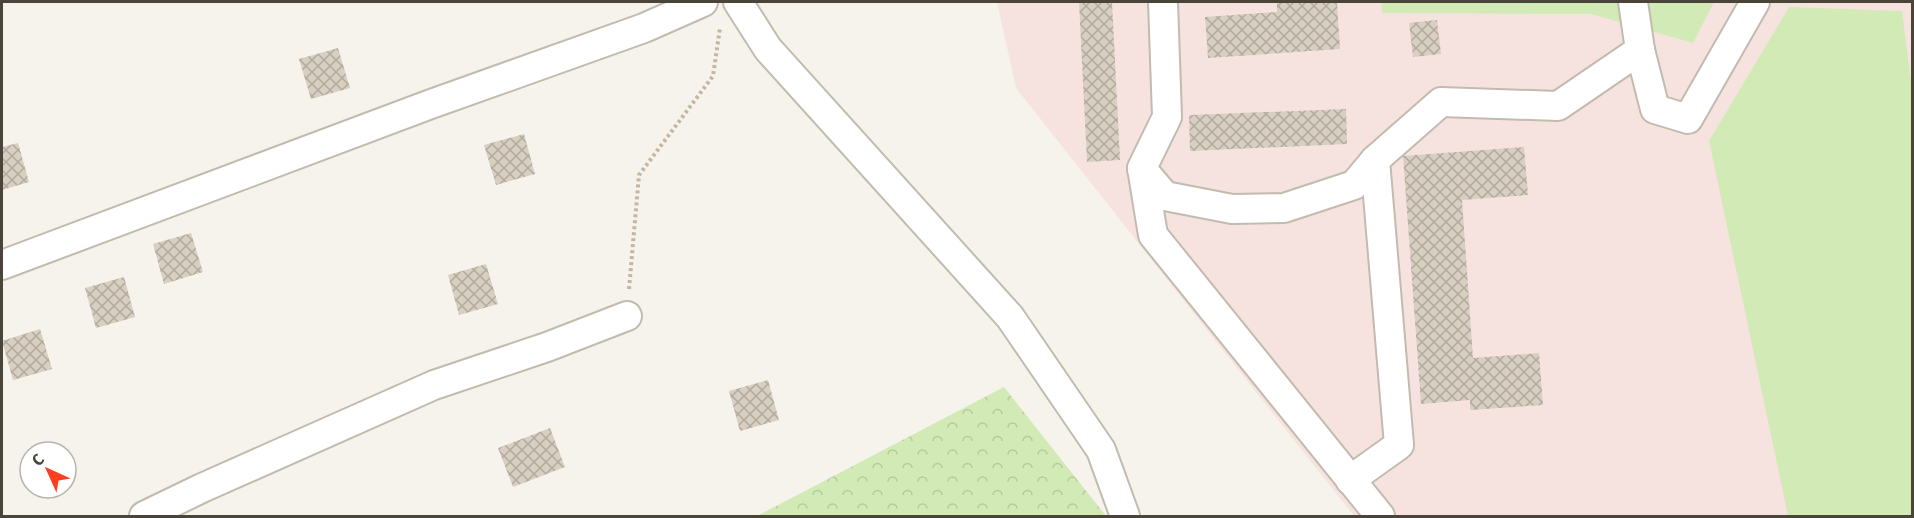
<svg xmlns="http://www.w3.org/2000/svg" width="1914" height="518" font-family="'Fira Sans',sans-serif">
<style>
.medical{fill:#f6e3e0}
.green{fill:#d2eab5}
.forest{fill:url(#forest-crowns)}
.building{fill:url(#building-cross-hatch)}
.lines{fill:none;stroke-linecap:round;stroke-linejoin:round}
.minor-casing{stroke:#c2bbae;stroke-width:32}
.path{stroke:#c4b79f;stroke-width:4;stroke-dasharray:3 3;stroke-linecap:butt}
.minor{stroke:#fff;stroke-width:28}
</style>
<defs>
<pattern id="forest-crowns" width="20" height="18" patternUnits="userSpaceOnUse" patternTransform="scale(1.5)"><rect width="20" height="18" fill="#d2eab5"/><path d="M2 6a3 3 0 1 1 6 0M12 15a3 3 0 1 1 6 0" fill="none" stroke="#b6ca9c"/></pattern>
<pattern id="building-cross-hatch" width="8" height="8" patternUnits="userSpaceOnUse" patternTransform="scale(1.5)"><rect width="8" height="8" fill="#d8cfc1"/><path d="M0 0l8 8M0 8l8-8" fill="none" stroke="#b1aa9e"/></pattern>
</defs>
<rect width="100%" height="100%" fill="#f6f3ec"/>
<path class="medical" d="M997 2H1912V516H1354L1016 88Z"/>
<g class="green">
<path d="M1381 2H1714L1693 43 1591 14 1382 13Z"/>
<path d="M1789 7 1902 11 1912 89V516H1788L1709 141Z"/>
</g>
<path class="forest" d="M1004 387 1106 516H757Z"/>
<g class="building">
<path d="M1079 2H1112L1120 160 1087 162Z"/>
<path d="M1277 2H1337L1340 49 1208 58 1205 17 1277 12Z"/>
<path d="M1437 20 1441 54 1413 57 1409 23Z"/>
<path d="M338 48 350 88 311 99 299 59Z"/>
<path d="M1346 109 1347 144 1190 151 1189 115Z"/>
<path d="M524 134 535 174 496 185 484 145Z"/>
<path d="M18 143 29 182 2 190V147Z"/>
<path d="M1524 147 1528 195 1462 200 1473 358 1539 353 1543 405 1470 410V400L1421 404 1403 156Z"/>
<path d="M191 233 203 272 164 284 153 244Z"/>
<path d="M486 264 498 304 459 315 448 275Z"/>
<path d="M124 277 135 317 96 328 85 288Z"/>
<path d="M40 329 52 369 13 380 2 341Z"/>
<path d="M768 380 779 420 740 431 729 391Z"/>
<path d="M550 428 565 467 513 487 498 448Z"/>
</g>
<g class="lines">
<g class="minor-casing">
<g id="minor">
<path d="M738 2 768 49 1010 317 1101 450 1125 516"/>
<path d="M1163 2 1167 117 1142 168 1153 235 1380 516"/>
<path d="M1633 2 1640 50 1655 109 1688 119 1755 2"/>
<path d="M1142 169 1165 196 1232 209 1284 208 1354 185 1375 160"/>
<path d="M2 265 431 104 644 28 703 2"/>
<path d="M1350 480 1399 445 1375 160 1441 102 1558 106 1640 50"/>
<path d="M144 516 202 488 434 385 547 347 627 316"/>
</g>
</g>
<path class="path" d="M629 289 639 175 713 76 720 28"/>
<use href="#minor" class="minor"/>
</g>
<rect width="1914" height="518" fill="none" stroke="#4b4439" stroke-width="6"/>
<g transform="translate(48 470) rotate(315)"><circle r="28" fill="#ffffff" stroke="#b7b4b0" stroke-width="1.5"/>
<path d="M0-4.5L10 22L0 15L-10 22Z" fill="#fc3f1d"/>
<text y="-9" font-size="16" font-weight="bold" text-anchor="middle" fill="#4b4439">С</text>
</g>
</svg>
